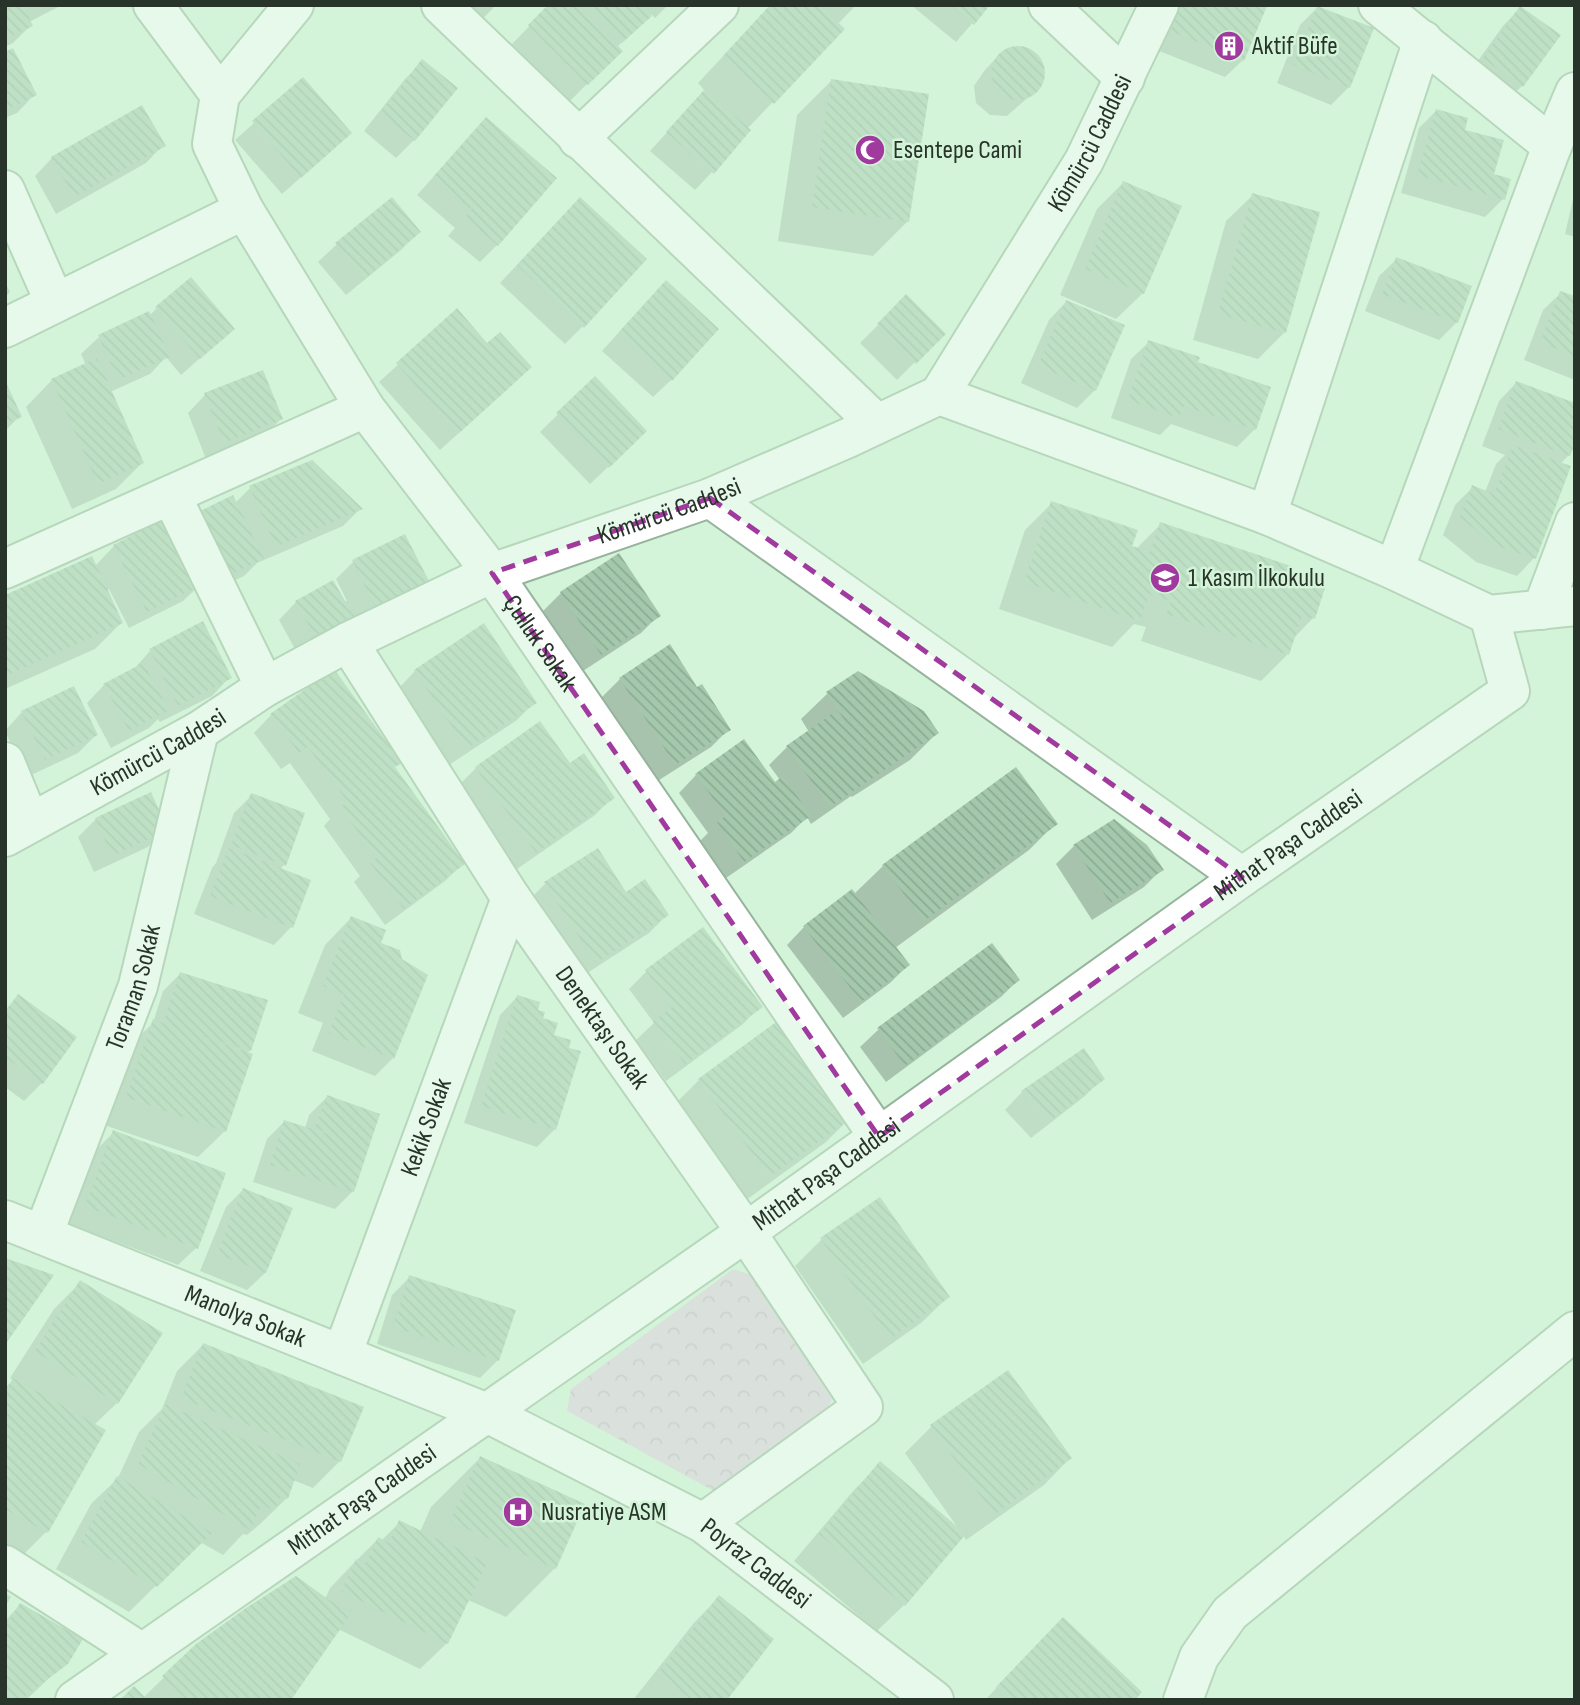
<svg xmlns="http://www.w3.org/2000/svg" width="1580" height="1705" font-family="'Sofia Sans Condensed',sans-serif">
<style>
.park{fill:url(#park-crowns)}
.shadow{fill:#0003}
.building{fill:url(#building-back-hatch)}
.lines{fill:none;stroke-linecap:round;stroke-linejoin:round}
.minor-casing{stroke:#95b49b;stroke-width:42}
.minor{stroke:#fff;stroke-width:38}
.marked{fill:none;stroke:#a03a9e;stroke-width:5;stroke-dasharray:14 9;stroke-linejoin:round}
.labels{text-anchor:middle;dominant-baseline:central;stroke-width:5;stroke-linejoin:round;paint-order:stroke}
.poi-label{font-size:26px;fill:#28342a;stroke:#d3f4d9;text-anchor:start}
.street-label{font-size:26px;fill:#28342a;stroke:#d3f4d9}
</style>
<defs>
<pattern id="park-crowns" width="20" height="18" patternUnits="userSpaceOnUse" patternTransform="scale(1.75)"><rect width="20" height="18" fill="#e2c9e0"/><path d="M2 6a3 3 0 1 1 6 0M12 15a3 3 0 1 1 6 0" fill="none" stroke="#c2adc0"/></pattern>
<pattern id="building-back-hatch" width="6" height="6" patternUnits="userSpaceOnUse" patternTransform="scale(1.75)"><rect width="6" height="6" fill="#a4c8ab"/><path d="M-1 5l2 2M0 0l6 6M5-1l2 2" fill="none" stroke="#8dac93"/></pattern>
</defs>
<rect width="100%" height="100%" fill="#d3f4d9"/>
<path class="park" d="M733 1269 751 1275 832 1399 823 1418 729 1484 714 1491 567 1411 571 1389Z"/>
<g class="shadow">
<path d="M5 5H62L29 22 31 25 13 43 5 47Z"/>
<path d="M426 5H496L462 40Z"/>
<path d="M550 5H668L655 18 651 14 617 47 620 51 569 102 512 44Z"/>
<path d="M771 5H856L837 25 842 30 747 129 712 172 695 190 650 151 705 91 698 83Z"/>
<path d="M911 5H988L956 42Z"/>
<path d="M1172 5H1260L1243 60 1225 77 1154 49Z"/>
<path d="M1317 8 1349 87 1331 105 1277 83 1300 25Z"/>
<path d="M1520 8 1522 86 1504 103 1467 76 1503 26Z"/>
<path d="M1020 47 1036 54 1044 70 1040 87 1007 116 990 115 976 103 974 86 984 71 1002 52Z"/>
<path d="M5 54 34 95 17 113 5 118Z"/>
<path d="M423 62 456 89 414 140 396 158 364 131 405 79Z"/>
<path d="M303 79 332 150 282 194 235 140Z"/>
<path d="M832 80 908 221 873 256 778 241 797 115Z"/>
<path d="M1437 110 1463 131 1503 199 1485 217 1401 193 1419 128Z"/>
<path d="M486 119 497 245 480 262 448 236 455 228 417 195Z"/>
<path d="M163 145 146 163 56 214 35 176 52 158Z"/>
<path d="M1123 183 1143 293 1116 319 1060 295 1097 209Z"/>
<path d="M1575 191V237L1565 234Z"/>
<path d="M1253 195 1318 214 1284 333 1258 359 1193 340 1226 221Z"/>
<path d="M391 199 418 232 401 250 346 295 318 262 336 245Z"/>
<path d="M562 217 583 326 565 344 500 283Z"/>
<path d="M1397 259 1457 322 1439 340 1365 311 1379 276Z"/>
<path d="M5 282 10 292 5 297Z"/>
<path d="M1561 293 1575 298V380L1524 360 1543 310Z"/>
<path d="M906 297 943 334 897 380 860 343Z"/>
<path d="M648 300 671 380 653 397 602 351Z"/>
<path d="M1066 302 1095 390 1077 408 1021 383 1049 320Z"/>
<path d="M157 308 233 329 181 375 166 357 150 374 110 392 142 463 116 489 72 509 26 407 52 380 86 365 81 354 99 337 148 314 149 316Z"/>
<path d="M457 311 512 385 440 450 379 382Z"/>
<path d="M1149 342 1196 363 1255 429 1237 447 1171 424 1160 435 1111 418 1131 359Z"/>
<path d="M595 378 627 449 590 484 540 432Z"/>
<path d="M1516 383 1569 455 1560 464 1569 467 1534 558 1517 576 1476 562 1443 535 1455 505 1473 487 1485 492 1496 464 1505 455 1482 446 1499 401Z"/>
<path d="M5 384 20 416 5 431Z"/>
<path d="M205 395 281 419 263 437 206 459 188 413Z"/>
<path d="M250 488 360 509 343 526 257 563 244 576 207 593 202 583 183 601 129 628 109 589 106 591 121 623 95 649 5 689V597L95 566 114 546 235 503Z"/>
<path d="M1052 503 1136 549 1161 524 1290 575 1313 618 1293 639 1287 655 1261 681 1141 641 1146 627 1134 624 1112 647 999 609 1025 530Z"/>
<path d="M353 562 428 583 359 626 354 616 335 635 299 656 279 620 296 602 347 601 336 579Z"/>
<path d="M561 593 658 616 641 633 583 671 543 611Z"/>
<path d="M150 651 229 678 212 696 160 722 158 719 149 728 111 748 87 703 104 685 133 670Z"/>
<path d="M415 671 535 702 517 720 449 765 398 689Z"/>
<path d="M620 679 697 689 729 729 711 747 656 782 602 697Z"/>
<path d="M828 693 937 733 910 760 852 797 851 796 811 824 807 817 791 833 726 878 700 841 708 833 679 793 696 775 774 784 780 780 769 765 787 747 809 732 801 719Z"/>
<path d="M22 712 96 735 78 753 27 777 5 731Z"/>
<path d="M271 715 399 763 394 768 463 863 445 881 385 925 354 882 360 876 324 826 330 819 290 763 281 769 254 733Z"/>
<path d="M476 768 613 797 595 815 517 869 458 786Z"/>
<path d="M252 795 284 865 279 870 291 927 274 945 194 914 212 868 216 863 234 813Z"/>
<path d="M96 819 166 829 148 847 94 872 78 837Z"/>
<path d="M1055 824 1029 850 895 948 908 965 890 983 843 1018 787 945 804 927 854 894 883 866Z"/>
<path d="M1074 846 1161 870 1144 887 1092 920 1056 864Z"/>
<path d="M545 884 626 894 667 915 649 933 578 979 528 901Z"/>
<path d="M351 918 379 944 393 1058 375 1076 312 1051 323 1023 298 1013 325 945Z"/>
<path d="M703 930 760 1006 743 1024 666 1081 636 1040 654 1023 629 989 646 972Z"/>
<path d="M992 945 1018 980 1001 997 886 1082 860 1047 878 1030Z"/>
<path d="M180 974 250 1050 247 1054 225 1131 198 1157 101 1124 127 1048 153 1023 163 991Z"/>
<path d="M18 997 74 1037 42 1083 24 1101 5 1087V1010Z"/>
<path d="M517 997 535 1011 552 1036 555 1129 537 1147 464 1123 500 1015Z"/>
<path d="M1102 1078 1085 1096 1031 1138 1005 1110 1022 1092Z"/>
<path d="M699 1080 852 1116 826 1142 742 1203 673 1106Z"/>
<path d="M327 1097 378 1115 353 1191 335 1209 253 1182 267 1139 284 1122 305 1128 309 1115Z"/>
<path d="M114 1132 196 1248 178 1265 69 1224 96 1150Z"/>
<path d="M243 1190 265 1273 247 1290 200 1271 226 1207Z"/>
<path d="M821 1240 948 1297 921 1323 863 1364 795 1266Z"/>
<path d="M410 1277 498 1360 480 1378 377 1344 392 1295Z"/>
<path d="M80 1283 117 1403 94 1425 46 1532 20 1558 5 1550V1388L13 1380 10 1378 54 1309Z"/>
<path d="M203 1345 340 1461 313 1488 293 1480 287 1498 260 1524 247 1535 243 1534 223 1555 200 1542 129 1612 56 1569 91 1504 118 1478 139 1432 162 1409 177 1371Z"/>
<path d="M931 1427 1070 1458 1044 1485 966 1540 963 1535 904 1605 877 1631 794 1561 854 1490 880 1464 958 1528 905 1453Z"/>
<path d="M480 1458 555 1568 506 1617 468 1600 447 1643 420 1669 338 1629 289 1700H122L143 1698 197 1645 325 1599 330 1588 351 1566 378 1539 381 1541 400 1522 420 1532 431 1507Z"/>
<path d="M5 1593 11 1597 5 1607Z"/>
<path d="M719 1597 724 1700H633L693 1624Z"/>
<path d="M20 1605 66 1662 26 1700H5V1621Z"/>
<path d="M1036 1646 1132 1700H985Z"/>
</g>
<g class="building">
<path d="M5 5H23L33 26 5 39Z"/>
<path d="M548 5H577L623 51 588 85 528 25Z"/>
<path d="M587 5H642L652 16 622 43Z"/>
<path d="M770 5H819L845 29 774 104 723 56Z"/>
<path d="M950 5H990L974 25Z"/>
<path d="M1181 5H1265L1267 6 1244 61 1170 31Z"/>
<path d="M1317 6 1374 28 1350 88 1293 65Z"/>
<path d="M1520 6 1561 35 1523 87 1483 58Z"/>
<circle cx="1018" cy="73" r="27"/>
<path d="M13 48 37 95 5 111V52Z"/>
<path d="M422 59 458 88 415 141 380 113Z"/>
<path d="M303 77 352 133 301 178 252 121Z"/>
<path d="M831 79 929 94 909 222 812 207Z"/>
<path d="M704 90 751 130 714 174 666 132Z"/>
<path d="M142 105 166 146 74 197 51 157Z"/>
<path d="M1436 109 1468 118 1465 130 1504 140 1494 174 1511 179 1505 200 1417 175Z"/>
<path d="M486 117 557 178 498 246 465 217 480 199 470 209 433 177Z"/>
<path d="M1123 181 1182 206 1144 294 1085 269Z"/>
<path d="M1252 193 1320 212 1286 333 1218 314Z"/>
<path d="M392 197 421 232 364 279 335 243Z"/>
<path d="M580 197 647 259 584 328 517 265Z"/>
<path d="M1396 257 1472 286 1458 323 1382 294Z"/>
<path d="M191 277 235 329 200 359 155 307Z"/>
<path d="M666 280 719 329 672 381 619 332Z"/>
<path d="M1560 291 1575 296V356L1540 342Z"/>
<path d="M906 294 946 334 916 364 877 324Z"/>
<path d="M1066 300 1125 325 1096 391 1038 366Z"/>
<path d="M457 308 487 343 500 332 532 367 458 434 396 363Z"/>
<path d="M149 311 170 357 118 380 98 335Z"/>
<path d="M1148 340 1200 357 1198 362 1271 387 1256 430 1184 406 1179 418 1128 400Z"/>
<path d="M97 358 144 463 98 484 51 379Z"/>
<path d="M263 370 283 419 224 443 204 393Z"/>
<path d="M595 376 647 431 609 468 556 413Z"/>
<path d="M5 380 22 417 5 424Z"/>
<path d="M1516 381 1575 403V444L1570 456 1498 429Z"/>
<path d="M1513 445 1571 466 1536 559 1494 545 1460 517 1472 485 1494 494Z"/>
<path d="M312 460 363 509 276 547 249 486Z"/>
<path d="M233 495 264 559 225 577 194 514Z"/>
<path d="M1051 501 1138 530 1132 546 1150 552 1160 522 1294 567 1292 574 1326 585 1315 619 1302 616 1289 655 1166 614 1171 601 1149 594 1140 621 1024 582Z"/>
<path d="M169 517 203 584 147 612 113 545Z"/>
<path d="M405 534 430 583 377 610 352 560Z"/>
<path d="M619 553 661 616 601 655 560 592Z"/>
<path d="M92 556 123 623 8 675 5 670V595Z"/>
<path d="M333 580 355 618 317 639 295 601Z"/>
<path d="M203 621 232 678 178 706 149 649Z"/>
<path d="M484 623 537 703 467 749 414 670Z"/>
<path d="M670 644 697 687 702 684 731 730 675 765 619 678Z"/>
<path d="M143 663 169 710 129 731 103 684Z"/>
<path d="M334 669 402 763 395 767 465 864 404 909 370 863 377 858 340 807 348 802 308 747 299 753 270 714Z"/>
<path d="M858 671 924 711 939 733 830 807 786 746 836 711 866 753 826 692Z"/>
<path d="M74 686 98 735 45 760 21 711Z"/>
<path d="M540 721 570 763 584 753 615 798 536 853 475 767Z"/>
<path d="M744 739 775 782 783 776 811 816 744 862 717 822 726 816 695 774Z"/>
<path d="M1016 767 1058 824 924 921 882 865Z"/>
<path d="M151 792 168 830 112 856 95 818Z"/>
<path d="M251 793 305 813 286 866 231 845Z"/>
<path d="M1114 819 1147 845 1164 870 1110 903 1073 845Z"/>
<path d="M229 848 311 880 293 928 210 896Z"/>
<path d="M598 848 626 892 645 879 669 915 596 963 544 882Z"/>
<path d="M852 889 910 965 861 1002 803 926Z"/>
<path d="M351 916 386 930 381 943 400 950 402 959 428 975 394 1059 329 1033 344 994 323 986Z"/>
<path d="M703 927 763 1007 685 1064 653 1022 672 1007 645 970Z"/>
<path d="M992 943 1020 980 905 1066 877 1028Z"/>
<path d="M180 972 268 1000 251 1051 183 1030 253 1054 226 1132 126 1097 153 1019 163 1023Z"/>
<path d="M18 994 77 1037 43 1084 5 1057V1012Z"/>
<path d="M517 995 540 1002 538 1010 545 1012 543 1018 558 1023 554 1035 571 1040 569 1048 581 1051 556 1130 481 1106Z"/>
<path d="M783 1017 855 1116 769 1177 698 1079Z"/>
<path d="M1084 1048 1105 1079 1050 1121 1021 1091Z"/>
<path d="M327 1095 380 1114 354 1192 270 1165 284 1120 344 1139 315 1128Z"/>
<path d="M113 1130 226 1173 198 1249 85 1206Z"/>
<path d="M243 1188 293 1208 266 1273 217 1254Z"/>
<path d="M880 1197 950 1297 890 1339 820 1238Z"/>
<path d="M5 1258 54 1275 5 1345Z"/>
<path d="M409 1275 516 1310 499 1361 393 1327Z"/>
<path d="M80 1280 163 1333 118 1404 35 1351Z"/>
<path d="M203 1343 364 1407 341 1462 181 1398Z"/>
<path d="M1008 1370 1072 1458 994 1515 930 1425Z"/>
<path d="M13 1378 106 1430 48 1533 5 1509V1392Z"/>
<path d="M165 1404 300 1464 288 1499 281 1496 275 1510 261 1506 250 1530 138 1464Z"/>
<path d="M480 1456 585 1504 556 1569 450 1521Z"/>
<path d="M880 1461 966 1534 905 1606 819 1534Z"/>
<path d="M117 1476 212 1533 157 1587 81 1542Z"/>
<path d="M399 1520 487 1563 448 1644 341 1591 356 1559 365 1564 378 1537 389 1543Z"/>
<path d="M296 1576 350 1615 291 1700H185L162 1676 196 1644 246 1608Z"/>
<path d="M719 1595 774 1639 727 1700H692L658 1673Z"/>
<path d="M20 1603 83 1639 68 1664 20 1700H5V1627Z"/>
<path d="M1063 1617 1142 1692 1135 1700H1010L996 1687Z"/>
<path d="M134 1686 148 1700H120Z"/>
</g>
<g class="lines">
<g class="minor-casing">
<g id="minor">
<path d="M153 5 220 95"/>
<path id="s1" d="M294 5 220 95 212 144 244 210 365 408 492 573 879 1137"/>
<path d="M441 5 877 424"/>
<path d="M1048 5 1125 78"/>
<path d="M1378 5 1552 146"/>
<path d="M578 139 719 5"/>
<path d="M5 190 55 303"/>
<path d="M5 328 244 210"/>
<path d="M939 395 1267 515 1394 570 1489 615 1575 606"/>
<path d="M171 495 265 687"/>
<path d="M710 498 1242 877"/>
<path d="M1267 515 1423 40"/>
<path d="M5 569 365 408"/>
<path d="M1394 570 1552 146 1575 92"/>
<path d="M1542 610 1575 522"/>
<path id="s2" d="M348 642 511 898 746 1232 863 1407 703 1523"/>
<path d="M5 762 30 823"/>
<path id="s3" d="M5 837 199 731 265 687 348 642 492 573 710 498 848 438 939 395 1084 161 1159 5"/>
<path id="s4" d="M5 1220 487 1413 703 1523 934 1700"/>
<path id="s5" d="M43 1235 138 986 199 731"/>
<path id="s6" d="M342 1355 511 898"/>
<path d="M5 1565 142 1653"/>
<path id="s7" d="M75 1700 746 1232 1242 877 1510 691 1489 615"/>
<path d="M1183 1700 1199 1657 1230 1613 1575 1331"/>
</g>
</g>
<use href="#minor" class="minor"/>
</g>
<path d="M0 0H1580V1705H0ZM710 498 1242 877 879 1137 492 573Z" fill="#d3f4d9" fill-opacity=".55" fill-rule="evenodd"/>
<path class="marked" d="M710 498 1242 877 879 1137 492 573Z"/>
<defs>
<g id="building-disc" transform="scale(1.575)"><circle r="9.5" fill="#a03a9e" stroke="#d3f4d9"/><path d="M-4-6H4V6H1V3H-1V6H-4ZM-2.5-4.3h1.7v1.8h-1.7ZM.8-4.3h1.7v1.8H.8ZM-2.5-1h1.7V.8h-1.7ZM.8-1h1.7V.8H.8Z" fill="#fff"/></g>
<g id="mosque-disc" transform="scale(1.575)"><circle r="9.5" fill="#a03a9e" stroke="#d3f4d9"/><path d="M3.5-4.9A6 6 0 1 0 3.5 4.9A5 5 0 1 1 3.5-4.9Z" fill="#fff"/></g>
<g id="school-disc" transform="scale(1.575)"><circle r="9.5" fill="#a03a9e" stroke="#d3f4d9"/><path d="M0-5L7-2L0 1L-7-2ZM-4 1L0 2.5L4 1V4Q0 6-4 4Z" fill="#fff"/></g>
<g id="hospital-disc" transform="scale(1.575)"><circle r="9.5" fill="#a03a9e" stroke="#d3f4d9"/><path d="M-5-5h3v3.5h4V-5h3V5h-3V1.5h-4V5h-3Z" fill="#fff"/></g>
</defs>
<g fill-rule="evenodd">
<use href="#building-disc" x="1229" y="46"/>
<use href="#mosque-disc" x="870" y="150"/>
<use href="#school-disc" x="1165" y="578"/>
<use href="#hospital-disc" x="518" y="1512"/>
</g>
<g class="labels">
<g class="poi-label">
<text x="1252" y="46">Aktif Büfe</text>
<text x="893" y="150">Esentepe Cami</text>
<text x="1188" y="578">1 Kasım İlkokulu</text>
<text x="541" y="1512">Nusratiye ASM</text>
</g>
<g class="street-label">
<text stroke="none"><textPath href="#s3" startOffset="1330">Kömürcü Caddesi</textPath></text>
<text stroke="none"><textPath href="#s3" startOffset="742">Kömürcü Caddesi</textPath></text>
<text stroke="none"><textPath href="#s1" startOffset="765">Çulluk Sokak</textPath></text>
<text stroke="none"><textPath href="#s3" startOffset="175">Kömürcü Caddesi</textPath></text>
<text stroke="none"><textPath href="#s7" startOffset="1484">Mithat Paşa Caddesi</textPath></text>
<text stroke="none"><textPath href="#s5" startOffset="264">Toraman Sokak</textPath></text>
<text stroke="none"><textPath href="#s2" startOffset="462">Denektaşı Sokak</textPath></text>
<text stroke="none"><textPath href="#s6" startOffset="243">Kekik Sokak</textPath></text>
<text stroke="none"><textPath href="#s7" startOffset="917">Mithat Paşa Caddesi</textPath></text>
<text stroke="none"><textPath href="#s4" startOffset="259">Manolya Sokak</textPath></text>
<text stroke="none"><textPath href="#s7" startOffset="350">Mithat Paşa Caddesi</textPath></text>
<text stroke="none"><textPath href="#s4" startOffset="828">Poyraz Caddesi</textPath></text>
</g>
</g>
<rect width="1580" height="1705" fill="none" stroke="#28342a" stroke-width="14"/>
</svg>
